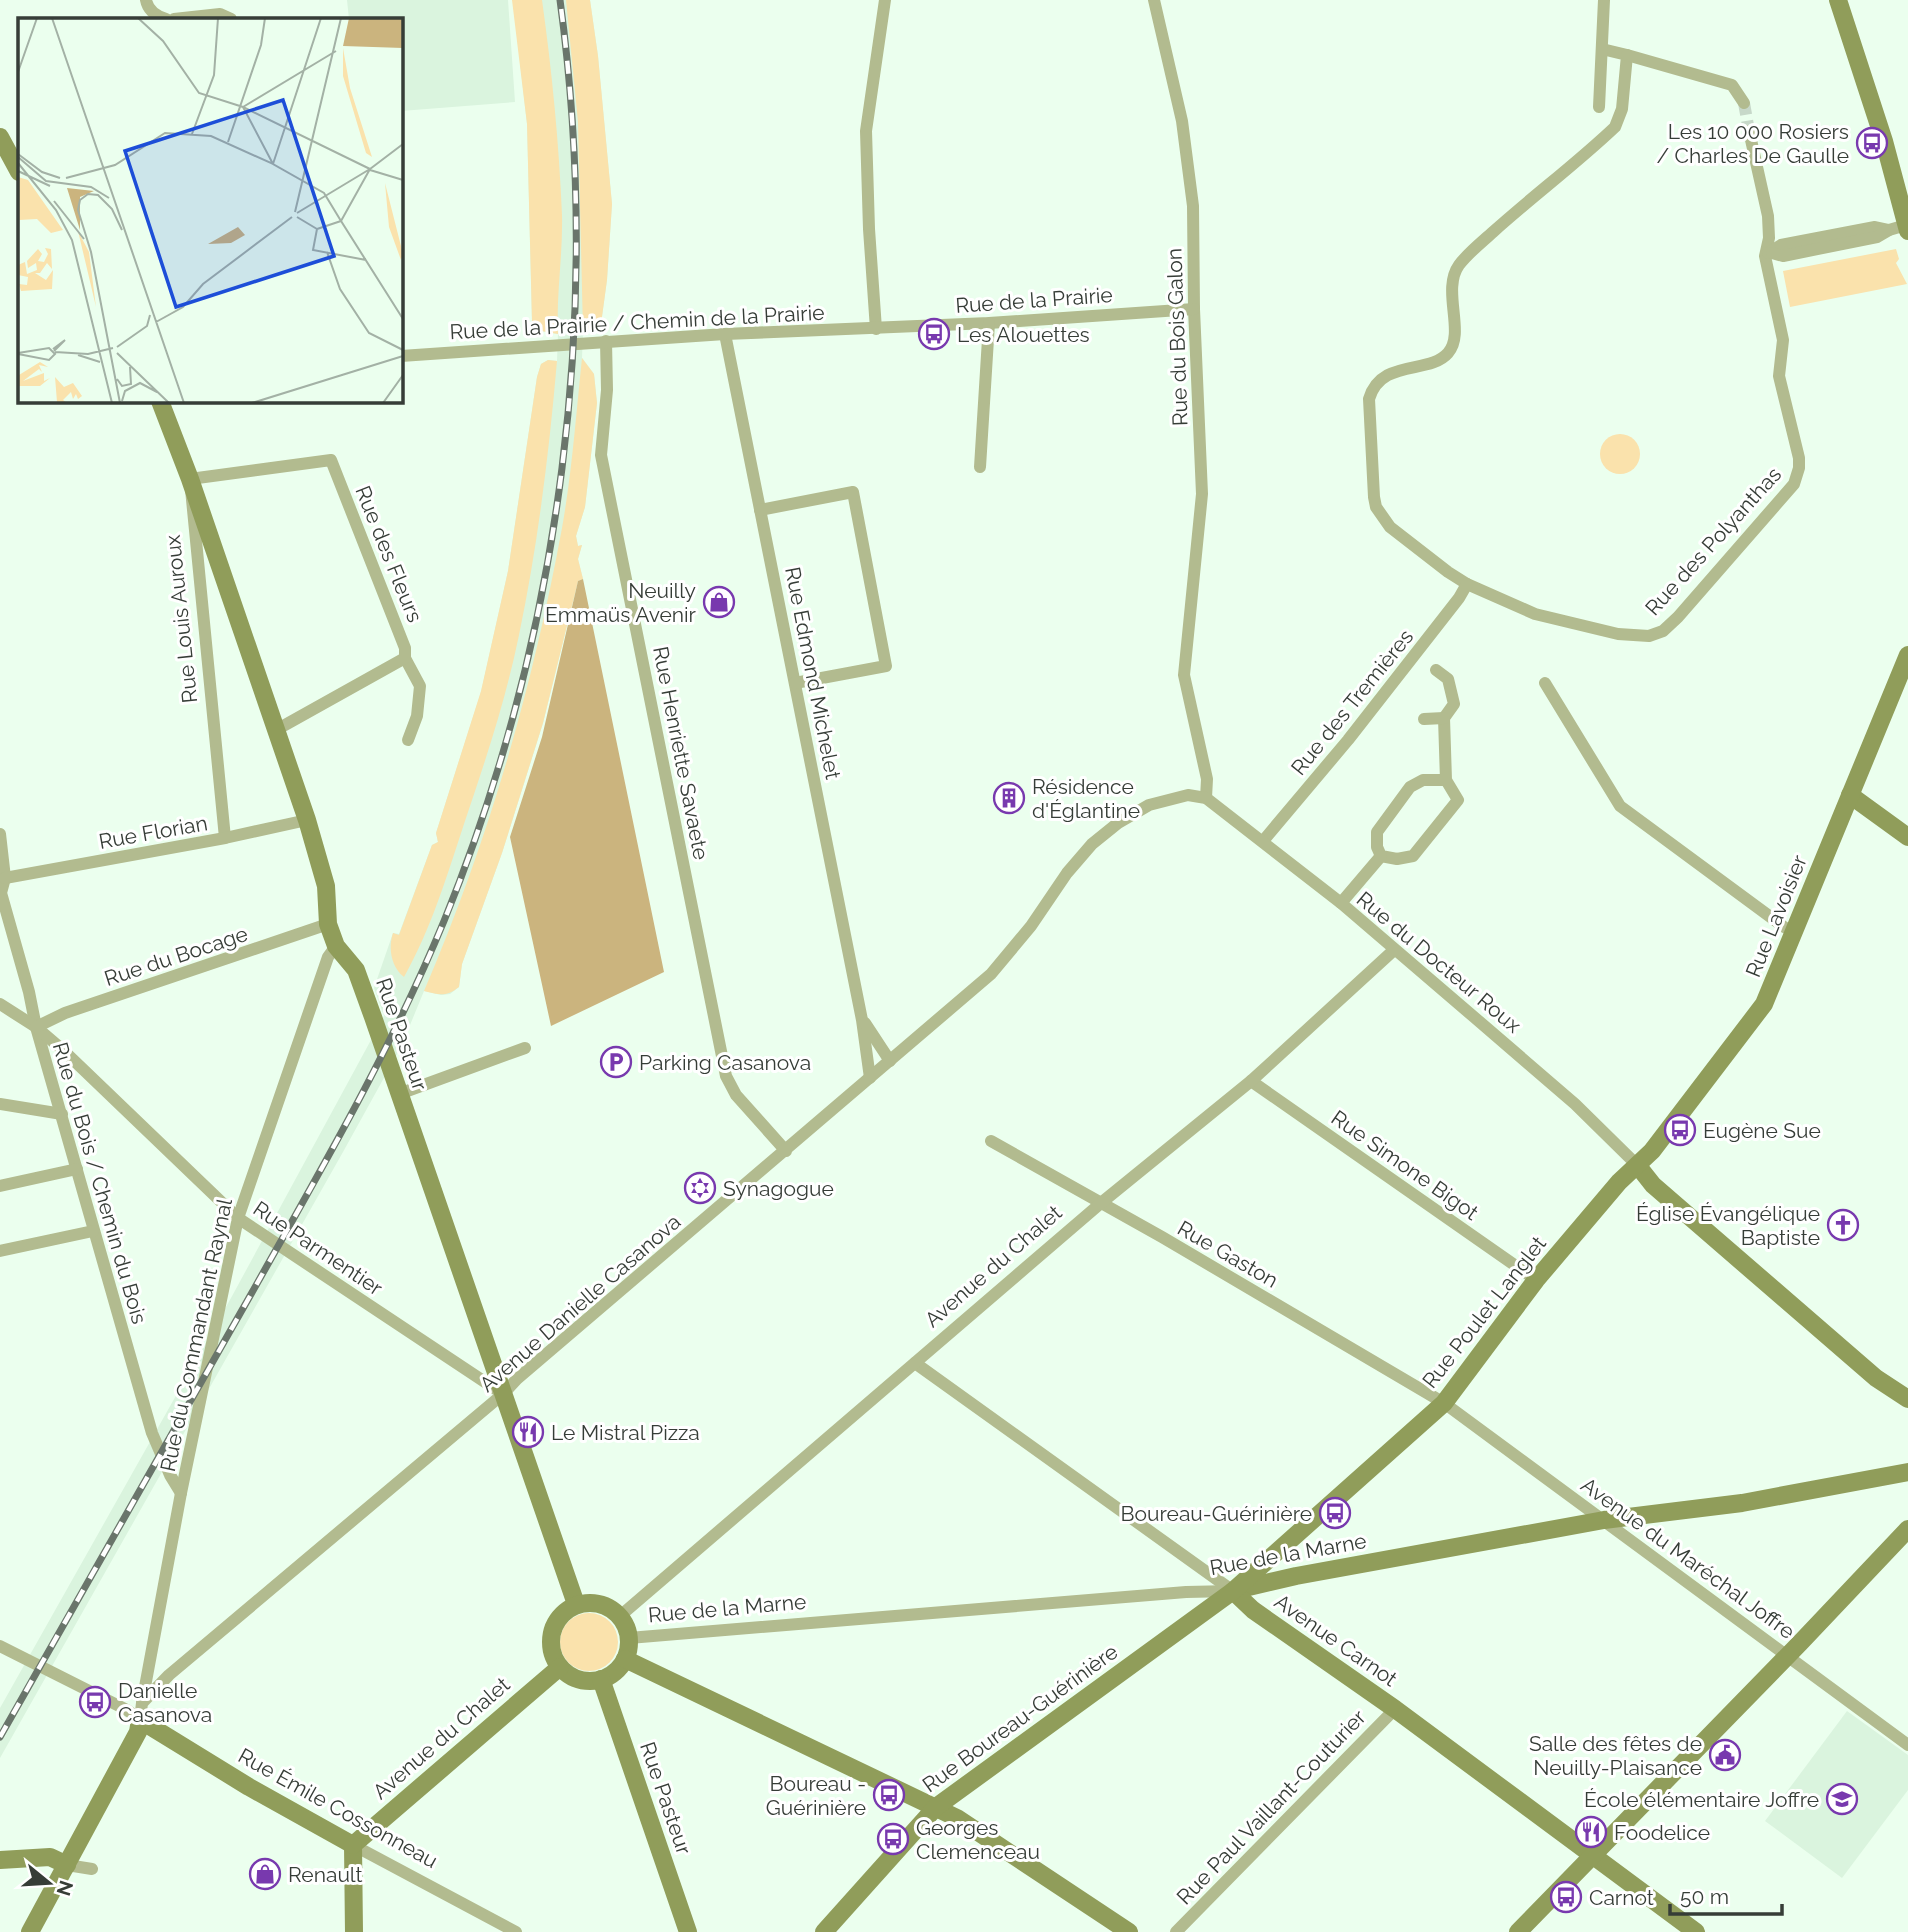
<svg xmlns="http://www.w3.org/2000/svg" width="1908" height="1932" font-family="Raleway,sans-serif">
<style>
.built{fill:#daf4de}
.green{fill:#fae2ac}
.forest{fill:#cbb47e}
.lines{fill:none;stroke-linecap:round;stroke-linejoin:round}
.street-tunnel{stroke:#c7d8c9;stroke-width:12;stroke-dasharray:12 6;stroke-linecap:butt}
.street{stroke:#b2bb8f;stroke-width:12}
.secondary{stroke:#909d5a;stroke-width:18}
.rail-casing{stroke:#6a756b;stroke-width:7}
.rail{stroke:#fff;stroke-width:4.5;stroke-dasharray:13;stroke-linecap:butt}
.labels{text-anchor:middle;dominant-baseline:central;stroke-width:6;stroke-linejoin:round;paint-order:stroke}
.poi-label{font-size:21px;fill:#363d37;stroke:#fff;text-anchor:start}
.street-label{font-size:21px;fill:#363d37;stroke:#fff}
.inset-road{fill:none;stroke:#a3b1a5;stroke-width:2}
.view{fill:#1d4ed8;fill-opacity:0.15;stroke:#1d4ed8;stroke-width:3.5}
.inset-edge{fill:none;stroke:#363d37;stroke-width:3.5}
</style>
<rect width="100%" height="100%" fill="#ebffee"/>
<g class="built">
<path d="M347 0H508L515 102 401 111V19H349Z"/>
<path d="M513 0H590L598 56 612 204 607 280 601 324 583 332 582 358 594 374 597 403 585 507 576 536 578 546 582 545 578 559 583 579 578 581 543 723 502 853 462 964 459 987 450 994 441 995 424 991 401 1047 343 1152 0 1758V1708L231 1298 384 1016 374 988 393 933 399 934 432 845 438 842 436 833 481 692 508 571 537 377 541 364 548 360 557 361 558 334 541 331 532 322 527 124Z"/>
<path d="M1847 1711 1908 1755V1790L1842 1878 1765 1821Z"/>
</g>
<g class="green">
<path d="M512 0H542C552 71 559 143 562 215 563 255 556 295 558 334L541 331 532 322 527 124Z"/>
<path d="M566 0H590L598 56 612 204 607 280 601 324 583 331 578 122Z"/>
<path d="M1896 249 1899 259 1896 263 1907 284 1790 307 1783 271Z"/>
<path d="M582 358 594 374 597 403 585 507 576 536 578 546 582 545 578 559 583 579 578 581 543 723 502 853 462 964 459 987C446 997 439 995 424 991 489 839 532 690 562 528 572 472 576 415 582 358Z"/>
<path d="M548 360 557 361C549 453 538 544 519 635 506 699 485 762 464 824 447 876 431 929 404 977 391 967 388 948 393 933L399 935 432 845 438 842 436 833 481 691 508 571 537 377 541 364Z"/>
<circle cx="1620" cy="454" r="20"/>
<circle cx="589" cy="1642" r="29"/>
</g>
<path class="forest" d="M583 579 664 972 551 1026 510 837 542 737 578 581Z"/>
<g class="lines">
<path class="street-tunnel" d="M1744 103 1749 131"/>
<g class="street">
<path d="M146 0C148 11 156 16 166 19"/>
<path d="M1154 0 1182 121 1193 206 1194 309 1202 494 1184 675 1207 779 1206 798"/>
<path d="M174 19 220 14 231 19"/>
<path d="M1602 49 1627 55 1622 109 1615 127C1576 164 1533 196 1493 232 1482 242 1468 253 1459 265 1441 290 1466 333 1448 353 1429 375 1381 358 1369 399L1374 497 1376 507 1390 527 1448 572 1467 584 1535 614 1618 634 1649 636 1663 631 1678 617 1794 484 1799 468V458L1779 376 1783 340 1765 256 1769 238 1768 216 1749 131"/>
<path d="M1627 55 1732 85 1744 103"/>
<path d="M1599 107 1604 0"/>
<path d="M1768 253 1781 245 1875 227 1889 230"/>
<path d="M1772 253 1783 256 1877 237 1889 230 1906 225"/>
<path d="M876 329 869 229 866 131 885 0"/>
<path d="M725 334 862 1020 870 1078"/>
<path d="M606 341 607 390 601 455 726 1076 736 1095 786 1151"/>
<path d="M401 356 725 334 989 323 1194 309"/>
<path d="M980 467 989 323"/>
<path d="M760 510 853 492 886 666 795 683"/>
<path d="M405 658 420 686 417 716 408 740"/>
<path d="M1436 670 1448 679 1454 704 1444 718 1446 780 1458 800 1413 856 1397 859 1381 856 1377 847V832L1410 787 1423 780H1446"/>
<path d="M1545 683 1620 806 1784 927 1794 932"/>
<path d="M1424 719 1444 718"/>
<path d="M0 834 5 878 1 893 29 992 36 1027 152 1433 170 1475 181 1493"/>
<path d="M225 838 190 479 331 460 405 648V658L276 730"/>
<path d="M1263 841 1348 740 1459 598 1467 584"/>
<path d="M5 878 225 838 307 820"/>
<path d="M1341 903 1381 856"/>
<path d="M0 1004 36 1027 64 1051 238 1218 503 1394"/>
<path d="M865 1023 890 1061"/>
<path d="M36 1027 65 1013 328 924"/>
<path d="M1251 1081 1536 1280"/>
<path d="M399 1094 525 1048"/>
<path d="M0 1104 62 1114"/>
<path d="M991 1141 1162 1237 1444 1403 1908 1745"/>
<path d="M0 1186 77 1169"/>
<path d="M0 1251 93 1231"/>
<path d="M915 1363 1233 1591"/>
<path d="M620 1616 1101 1203 1251 1081 1394 950"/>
<path d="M629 1638 1186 1592 1232 1591"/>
<path d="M0 1646 127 1710 140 1720 142 1703 169 1675 503 1394 517 1379 991 974 1031 926 1067 873 1092 844 1118 823 1149 805 1188 795 1206 798 1341 903 1474 1017 1575 1104 1638 1166"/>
<path d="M142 1703 181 1493 238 1218 328 957 336 946"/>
<path d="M353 1845 516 1932"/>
<path d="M67 1865 92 1869"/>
<path d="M1176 1932 1395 1709"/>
</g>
<g class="secondary">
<path d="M1838 0 1884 141 1908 231"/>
<path d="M0 137 19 172"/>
<path d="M160 401 190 479 307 820 326 886 328 924 336 946 356 970 373 1017 576 1604"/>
<path d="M1850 795 1908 837"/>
<path d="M1638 1166 1653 1185 1876 1378 1908 1399"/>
<path d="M1236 1590 1296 1576 1604 1520 1742 1503 1908 1472"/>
<path d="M1233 1591 1253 1610 1395 1709 1696 1932"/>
<circle cx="590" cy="1642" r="39"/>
<path d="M625 1659 957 1818 1129 1932"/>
<path d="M601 1679 688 1932"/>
<path d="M353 1845 560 1667"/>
<path d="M353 1845 354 1932"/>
<path d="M0 1860 50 1857 67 1865"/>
<path d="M30 1932 138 1732 140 1720 249 1787 353 1845"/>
<path d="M824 1932 936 1807 1233 1591 1444 1403 1536 1280 1619 1182 1652 1151 1764 1004 1908 655"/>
<path d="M1518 1932 1800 1643 1908 1529"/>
</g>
<g class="rail-casing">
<path id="rail" d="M0 1737C83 1590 167 1443 250 1296 319 1173 390 1052 444 921 562 632 602 309 560 0"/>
</g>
<use href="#rail" class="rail"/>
</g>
<defs>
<g id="bus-ring" transform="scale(1.575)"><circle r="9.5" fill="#fff" stroke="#7839ae" stroke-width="1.5"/><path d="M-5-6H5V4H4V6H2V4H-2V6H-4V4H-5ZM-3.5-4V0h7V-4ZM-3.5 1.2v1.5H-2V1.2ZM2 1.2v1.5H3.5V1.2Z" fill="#7839ae"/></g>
<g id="shop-ring" transform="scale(1.575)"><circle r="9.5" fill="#fff" stroke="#7839ae" stroke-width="1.5"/><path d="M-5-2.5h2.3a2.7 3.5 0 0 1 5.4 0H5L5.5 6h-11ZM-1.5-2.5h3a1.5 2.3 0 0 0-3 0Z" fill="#7839ae"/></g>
<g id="building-ring" transform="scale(1.575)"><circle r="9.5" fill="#fff" stroke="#7839ae" stroke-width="1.5"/><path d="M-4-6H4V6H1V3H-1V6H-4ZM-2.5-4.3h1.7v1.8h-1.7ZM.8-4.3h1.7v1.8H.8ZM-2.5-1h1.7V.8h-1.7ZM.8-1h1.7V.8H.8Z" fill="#7839ae"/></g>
<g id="parking-ring" transform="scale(1.575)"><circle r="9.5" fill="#fff" stroke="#7839ae" stroke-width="1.5"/><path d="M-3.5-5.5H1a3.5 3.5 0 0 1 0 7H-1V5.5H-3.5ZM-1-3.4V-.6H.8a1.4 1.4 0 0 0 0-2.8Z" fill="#7839ae"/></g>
<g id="synagogue-ring" transform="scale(1.575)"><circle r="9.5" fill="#fff" stroke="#7839ae" stroke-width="1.5"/><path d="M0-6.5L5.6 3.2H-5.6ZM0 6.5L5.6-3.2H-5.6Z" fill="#7839ae"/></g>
<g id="church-ring" transform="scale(1.575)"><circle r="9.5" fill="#fff" stroke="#7839ae" stroke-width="1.5"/><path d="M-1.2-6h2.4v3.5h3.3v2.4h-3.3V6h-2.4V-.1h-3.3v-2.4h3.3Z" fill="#7839ae"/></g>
<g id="restaurant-ring" transform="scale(1.575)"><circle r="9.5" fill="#fff" stroke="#7839ae" stroke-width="1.5"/><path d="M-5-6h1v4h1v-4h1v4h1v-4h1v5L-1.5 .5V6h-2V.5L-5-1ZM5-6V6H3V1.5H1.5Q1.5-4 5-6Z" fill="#7839ae"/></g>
<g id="civic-ring" transform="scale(1.575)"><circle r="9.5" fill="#fff" stroke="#7839ae" stroke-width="1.5"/><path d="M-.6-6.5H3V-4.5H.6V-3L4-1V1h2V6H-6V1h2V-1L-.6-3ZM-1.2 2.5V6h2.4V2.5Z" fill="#7839ae"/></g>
<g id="school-ring" transform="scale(1.575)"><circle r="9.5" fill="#fff" stroke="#7839ae" stroke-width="1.5"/><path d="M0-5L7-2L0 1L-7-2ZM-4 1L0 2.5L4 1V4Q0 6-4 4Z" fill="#7839ae"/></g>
</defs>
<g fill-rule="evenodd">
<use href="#bus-ring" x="1872" y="143"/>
<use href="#bus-ring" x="934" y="334"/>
<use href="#shop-ring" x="719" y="602"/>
<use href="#building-ring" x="1009" y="798"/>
<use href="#parking-ring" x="616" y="1062"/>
<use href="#bus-ring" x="1680" y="1130"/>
<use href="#synagogue-ring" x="700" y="1188"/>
<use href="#church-ring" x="1843" y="1225"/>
<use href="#restaurant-ring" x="528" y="1432"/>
<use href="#bus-ring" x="1335" y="1513"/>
<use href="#bus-ring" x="95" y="1702"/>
<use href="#civic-ring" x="1725" y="1755"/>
<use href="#bus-ring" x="889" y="1795"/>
<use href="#school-ring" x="1842" y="1799"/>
<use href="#restaurant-ring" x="1591" y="1832"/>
<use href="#bus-ring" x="893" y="1839"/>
<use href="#shop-ring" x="265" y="1874"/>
<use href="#bus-ring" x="1566" y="1897"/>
</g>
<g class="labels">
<g class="poi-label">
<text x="1849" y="131" text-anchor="end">Les 10 000 Rosiers<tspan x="1849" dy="24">/ Charles De Gaulle</tspan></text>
<text x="957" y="334">Les Alouettes</text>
<text x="696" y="590" text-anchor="end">Neuilly<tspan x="696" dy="24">Emmaüs Avenir</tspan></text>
<text x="1032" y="786">Résidence<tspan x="1032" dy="24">d'Églantine</tspan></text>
<text x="639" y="1062">Parking Casanova</text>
<text x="1703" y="1130">Eugène Sue</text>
<text x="723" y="1188">Synagogue</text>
<text x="1820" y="1213" text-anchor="end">Église Évangélique<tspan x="1820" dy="24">Baptiste</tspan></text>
<text x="551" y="1432">Le Mistral Pizza</text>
<text x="1312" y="1513" text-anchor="end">Boureau-Guérinière</text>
<text x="118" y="1690">Danielle<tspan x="118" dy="24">Casanova</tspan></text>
<text x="1702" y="1743" text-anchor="end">Salle des fêtes de<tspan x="1702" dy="24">Neuilly-Plaisance</tspan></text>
<text x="866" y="1783" text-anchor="end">Boureau -<tspan x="866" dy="24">Guérinière</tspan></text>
<text x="1819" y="1799" text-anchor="end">École élémentaire Joffre</text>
<text x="916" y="1827">Georges<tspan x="916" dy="24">Clemenceau</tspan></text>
<text x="1614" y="1832">Foodelice</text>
<text x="288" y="1874">Renault</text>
<text x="1589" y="1897">Carnot</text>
</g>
<g class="street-label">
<text transform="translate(1034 300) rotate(-4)">Rue de la Prairie</text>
<text transform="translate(637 322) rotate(-3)">Rue de la Prairie / Chemin de la Prairie</text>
<text transform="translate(1177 337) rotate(-92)">Rue du Bois Galon</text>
<text transform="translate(1713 541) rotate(-48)">Rue des Polyanthas</text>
<text transform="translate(389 554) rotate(68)">Rue des Fleurs</text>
<text transform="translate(181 619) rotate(-96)">Rue Louis Auroux</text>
<text transform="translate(813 673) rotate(79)">Rue Edmond Michelet</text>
<text transform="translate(1352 702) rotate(-51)">Rue des Tremières</text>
<text transform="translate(681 753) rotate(79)">Rue Henriette Savaete</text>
<text transform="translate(153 832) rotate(-10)">Rue Florian</text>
<text transform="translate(1776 916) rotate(-68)">Rue Lavoisier</text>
<text transform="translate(176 956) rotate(-18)">Rue du Bocage</text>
<text transform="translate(1439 962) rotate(40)">Rue du Docteur Roux</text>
<text transform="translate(402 1034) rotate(71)">Rue Pasteur</text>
<text transform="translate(1405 1165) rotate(35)">Rue Simone Bigot</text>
<text transform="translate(100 1183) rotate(74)">Rue du Bois / Chemin du Bois</text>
<text transform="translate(318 1248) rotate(34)">Rue Parmentier</text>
<text transform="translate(1228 1254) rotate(30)">Rue Gaston</text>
<text transform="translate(993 1266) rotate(-41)">Avenue du Chalet</text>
<text transform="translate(580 1303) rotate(-41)">Avenue Danielle Casanova</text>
<text transform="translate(1484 1312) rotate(-52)">Rue Poulet Langlet</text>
<text transform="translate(196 1335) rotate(-78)">Rue du Commandant Raynal</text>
<text transform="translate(1288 1554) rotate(-10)">Rue de la Marne</text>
<text transform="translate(1688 1558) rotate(36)">Avenue du Maréchal Joffre</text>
<text transform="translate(727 1608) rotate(-5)">Rue de la Marne</text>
<text transform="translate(1336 1640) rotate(35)">Avenue Carnot</text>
<text transform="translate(1020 1718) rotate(-36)">Rue Boureau-Guérinière</text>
<text transform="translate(441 1738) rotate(-41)">Avenue du Chalet</text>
<text transform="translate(666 1798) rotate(71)">Rue Pasteur</text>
<text transform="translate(1271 1807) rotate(-46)">Rue Paul Vaillant-Couturier</text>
<text transform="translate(338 1808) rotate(29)">Rue Émile Cossonneau</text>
</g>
</g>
<g transform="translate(18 18)">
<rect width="385" height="385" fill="#ebffee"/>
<path d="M325 30 332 70 354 139 348 135 325 58ZM0 159 10 162 45 212 33 215 19 201 1 202ZM367 165 385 236 383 242 371 209ZM60 213 71 234 78 289 70 255ZM27 230 33 231 34 251 29 245 22 255H17L28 262 35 252 34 271 3 273 1 266 9 267 10 259 0 257V247L7 244 9 256 19 252 18 245 10 250 9 243 20 231 24 236 20 243 26 244 30 236ZM22 344 30 349 21 347 24 354 21 351 5 363 26 355V363L32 360 22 368H1V357ZM37 359 46 369 55 365 64 378 60 381 58 376 55 381 53 374 45 382 49 385 39 384Z" fill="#fae2ac"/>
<path d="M331 0H385V30L325 28ZM49 170 76 173 62 179V212ZM220 209 227 217 213 225 190 226Z" fill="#cbb47e"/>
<path class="inset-road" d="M34 0 166 385M120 0 145 23 181 75 225 89 352 151M0 54 19 0M225 89 318 33M225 89 255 146 306 175 323 203 352 151M174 116 196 57 200 0M210 124 243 27 247 0M0 136 24 154 42 160M0 139 28 163 73 169 91 180M0 145 38 192 54 222 94 385M352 151 385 126M352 152 385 162M0 153 32 168M48 160 97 147 147 115 193 118 255 146 303 0M36 183 66 221M277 194 323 0M279 195 352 151M279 199 299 211M299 211 323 203 385 301M299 211 295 232 348 242M309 234 322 271 351 315 385 332M138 304 165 289 185 266 274 199M99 329 129 308 132 297M35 331 47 322 36 333M37 334 70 336 95 330M0 335 31 330 37 336 31 342 0 336M99 335 151 385M60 337 82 344M99 361 104 368 113 366 112 349M104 383 107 373 122 365 139 374M102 385 73 234 60 192 62 182 70 176 80 177 94 191 104 212M234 385 385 338M365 385 385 357"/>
<path class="view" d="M265 82 316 238 158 289 107 133Z"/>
<rect width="385" height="385" class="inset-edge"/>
</g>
<g transform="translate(49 1883) rotate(108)" stroke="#ffffff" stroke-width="5" paint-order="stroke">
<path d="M0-5L12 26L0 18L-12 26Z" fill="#363d37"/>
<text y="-10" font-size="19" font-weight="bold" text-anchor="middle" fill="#363d37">N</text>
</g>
<path d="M1670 1904v10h112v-10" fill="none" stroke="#363d37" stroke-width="3.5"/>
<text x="1680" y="1904" font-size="21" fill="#363d37" stroke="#ffffff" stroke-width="5" paint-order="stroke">50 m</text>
</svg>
